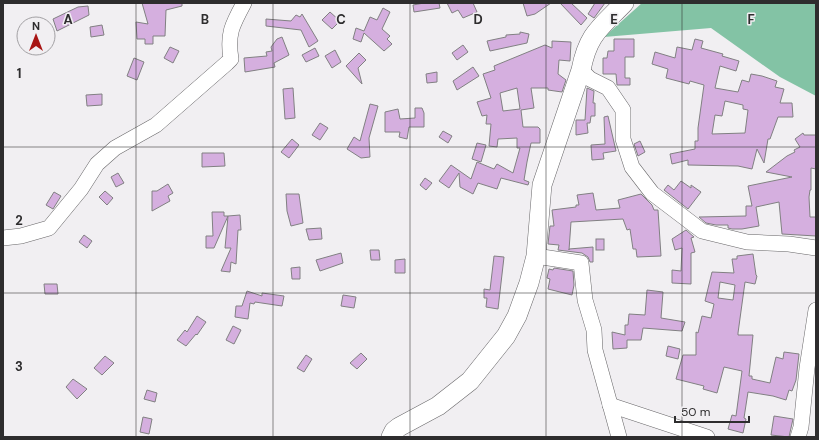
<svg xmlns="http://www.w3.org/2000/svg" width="819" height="440" font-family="'DM Sans',sans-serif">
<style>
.forest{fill:#83c3a5}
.building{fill:#d5afdf;stroke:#818082;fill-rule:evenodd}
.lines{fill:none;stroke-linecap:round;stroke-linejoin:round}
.minor-casing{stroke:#686769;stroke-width:16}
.major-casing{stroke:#686769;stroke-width:20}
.minor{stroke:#fff;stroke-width:15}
.major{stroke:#fff;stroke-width:19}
.grid{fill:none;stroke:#2e2d2e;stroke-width:1;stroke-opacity:0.55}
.grid-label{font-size:13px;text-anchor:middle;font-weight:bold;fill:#2e2d2e;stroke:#f1eff2;stroke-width:3;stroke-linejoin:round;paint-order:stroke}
</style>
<rect width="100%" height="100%" fill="#f1eff2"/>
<path class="forest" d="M642 3H816V96L780 77 711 28 604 37Z"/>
<g class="building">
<path d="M142 3H182V6L166 10 165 36H153V44H145V39H137L136 22 148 24Z"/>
<path d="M424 3H439L440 8 414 12 413 5Z"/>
<path d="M447 3H473L477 12 463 18 458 10 452 13Z"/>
<path d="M523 3H551L535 14 527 16Z"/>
<path d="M560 3H571L587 18 581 25Z"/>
<path d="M595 3H605L594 18 588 14Z"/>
<path d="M88 6 89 15 57 31 53 19 78 7Z"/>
<path d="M383 8 390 12 382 29 390 36 387 39 392 44 384 51 364 33 361 42 353 39 356 28 364 31 370 17 377 20Z"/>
<path d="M330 12 340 21 332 29 322 20Z"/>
<path d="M302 14 318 41 309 47 301 30 266 26V19L291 21 296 15 300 17Z"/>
<path d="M102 25 104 35 91 37 90 27Z"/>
<path d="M520 32 529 34 527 43 490 51 487 41 506 37V35L520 34Z"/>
<path d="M282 37 289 55 274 63 275 67 245 72 244 58 267 56 266 52 272 51 271 47 277 39Z"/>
<path d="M614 39H634V57H625V78H630V85H617L616 74H603V58H607L608 51H614Z"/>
<path d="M695 39 703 41 701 48 723 54 722 56 739 61 736 71 720 66 715 88 738 92 742 80 749 82 751 74 762 76 777 81 775 87 784 89 780 103H792L793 117H778L770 139H768L764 163 757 149 752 169 738 166 688 165V160L672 164 670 154 695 149V141H698V128L704 85 690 81 689 84 666 78 668 69 652 64 655 52 675 58 677 47 692 50ZM725 101 743 105V109L748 110 745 133 712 134 715 115 722 116Z"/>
<path d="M552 41 571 42 570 61 559 60 558 74 566 80 562 92 548 90V88H531L534 108 521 110 523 127H538L540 129V143H531L527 162 524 180 529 182 528 185 501 178 497 189 478 183 473 194 460 187 459 173 449 188 439 181 451 165 471 179 477 162 494 169 497 164 513 173 520 148H517V138L498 139 497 147 489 146 491 124H486L487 115 482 116 477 102 491 98 483 74 495 70 494 66 545 45 552 48ZM517 88 520 109 503 111 500 93Z"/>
<path d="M463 45 468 52 457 60 452 53Z"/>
<path d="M170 47 179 51 173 63 164 58Z"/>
<path d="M315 48 319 56 306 62 302 55Z"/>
<path d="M335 50 341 62 332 68 325 56Z"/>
<path d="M359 53 366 60 358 68 362 84 346 66Z"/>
<path d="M134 58 144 62 137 80 127 76Z"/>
<path d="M473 67 479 76 457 90 453 81Z"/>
<path d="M437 72V82L427 83 426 74Z"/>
<path d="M293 88 295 118 285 119 283 89Z"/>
<path d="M587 88 594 91 593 103H595V116H591L590 123H587L588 133 576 135V120H585Z"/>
<path d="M102 94V105L87 106 86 95Z"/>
<path d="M370 104 378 106 369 138 370 157 361 158 347 149 354 137 360 141Z"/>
<path d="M415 108H422L424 113V127H409L407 139 399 137 400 132H385V112L398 109 400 119 415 118Z"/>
<path d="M608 116 616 151 603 153 604 159 592 160 591 145 605 144 604 117Z"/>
<path d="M320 123 328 128 320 140 312 135Z"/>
<path d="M443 131 452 136 448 143 439 137Z"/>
<path d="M803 133 804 135H816V169L811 168V190H810L809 197 810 217H816V236L782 234 779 202 756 207 759 226 742 229H732L728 228V225H716L706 223 699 217 746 216V206H752L748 186 792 177 766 172 787 156 795 152 794 150 800 147 795 139Z"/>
<path d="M292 139 299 145 289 158 281 152Z"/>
<path d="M640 141 645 152 638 156 634 144Z"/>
<path d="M477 143 486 145 481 162 472 159Z"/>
<path d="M202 153H224L225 166 202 167Z"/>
<path d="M118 173 124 183 116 187 111 177Z"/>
<path d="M425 178 432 183 426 190 420 185Z"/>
<path d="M681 181 691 188V185L701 192 688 209 664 190 668 185 674 190Z"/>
<path d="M168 184 173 193 168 196 170 201 152 211V191H157Z"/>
<path d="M105 191 113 198 107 205 99 197Z"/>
<path d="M54 192 61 196 53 209 46 205Z"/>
<path d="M593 193 596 210 620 208 618 200 641 194 652 205 654 210H658L661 256 637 257 636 249H633L630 229 627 230 623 219 571 222 569 250V249L593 247V262H590L588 257 582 253 558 250 559 245 548 244 550 226H554L552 210 576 207V205H579L577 195Z"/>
<path d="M286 194H299L303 223 291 226 287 211Z"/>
<path d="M212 212H224V216H228L214 248H206V236H213Z"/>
<path d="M240 215 241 230H238L236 264 231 262 230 272 221 271 231 248H225L228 216Z"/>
<path d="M321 228 322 239 309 240 306 229Z"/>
<path d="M686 230 694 237 691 238 695 252 691 253V284L672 283V270L681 271 682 248 675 250 672 239Z"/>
<path d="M84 235 92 241 87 248 79 242Z"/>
<rect x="596" y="239" width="8" height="11"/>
<path d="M370 250H379L380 260H371Z"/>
<path d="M341 253 343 263 320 271 316 260Z"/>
<path d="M753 254 756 275 757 276 755 284 745 282 738 333V335H753L749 376H752V379L770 383 776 357 783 359 784 352 799 354 796 380 792 391 789 390 786 400 773 396 748 392 744 418 746 419 743 433 728 429 732 415 736 416 742 371 724 367 717 393 703 389 704 386 676 379 683 355H696V332L698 333 702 316 711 318 714 304 705 301 712 272 734 273 732 259H737V256ZM720 282 735 285 733 300 718 298Z"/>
<path d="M494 256 504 257 498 309 486 307 487 298H484V289L490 290Z"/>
<path d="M405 259V273H395V260Z"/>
<path d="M300 267V279H292L291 268Z"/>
<path d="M554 268 573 271 574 285 572 295 548 289 550 279 547 278 549 269 553 270Z"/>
<path d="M44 284H57L58 294H45Z"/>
<path d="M647 290 663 292 661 318 685 322 682 331 643 328 641 340H627V348L613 349 612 332 625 335V325H628L629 314 645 315Z"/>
<path d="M247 291 262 296V293L284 296 282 306 255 302 254 304 250 303 248 319 235 317 236 306H242Z"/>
<path d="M343 295 356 297 354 308 341 306Z"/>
<path d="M197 316 206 322 197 335 196 334 186 346 177 340 185 330 187 332Z"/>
<path d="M233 326 241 330 234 344 226 340Z"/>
<path d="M668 346 680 349 678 359 666 356Z"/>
<path d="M361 353 367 359 357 369 350 363Z"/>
<path d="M306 355 312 359 304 372 297 368Z"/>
<path d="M105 356 114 363 102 375 94 368Z"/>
<path d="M73 379 87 389 77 399 66 387Z"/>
<path d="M147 390 157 393 155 402 144 399Z"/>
<path d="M774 416 793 419 789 437 771 435Z"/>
<path d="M143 417 152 419 149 434 140 432Z"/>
</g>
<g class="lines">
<g class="minor-casing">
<g id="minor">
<path d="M581 70 590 79 608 88 623 110V139L632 167 652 193 702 231 747 242 789 244 816 248"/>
<path d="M3 238 21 236 49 228 81 189 97 164 115 148 156 125 227 63 231 59C227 34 232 25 244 3"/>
<path d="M536 256 581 263 585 300 594 330 595 350 619 437"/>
<path d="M610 405 707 437"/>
<path d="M798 437 801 427 807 368 816 310"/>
</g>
</g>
<g class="major-casing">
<path id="major" d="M391 437 394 431 399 427 438 406 470 381 506 336 517 316 529 283 536 256 542 185 581 70C588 34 600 28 624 3"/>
</g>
<use href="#minor" class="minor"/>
<use href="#major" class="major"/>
</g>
<path class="grid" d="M136 3V437M273 3V437M410 3V437M546 3V437M682 3V437M3 147H816M3 293H816"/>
<g class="grid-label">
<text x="68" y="24">A</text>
<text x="205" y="24">B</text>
<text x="341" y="24">C</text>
<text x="478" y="24">D</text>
<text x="614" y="24">E</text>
<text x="751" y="24">F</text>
<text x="19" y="78">1</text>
<text x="19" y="225">2</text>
<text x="19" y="371">3</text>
</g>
<rect width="819" height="440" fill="none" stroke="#2e2d2e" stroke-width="8"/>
<g transform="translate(36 36)"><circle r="19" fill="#f1eff2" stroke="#a3a1a4"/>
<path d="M0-3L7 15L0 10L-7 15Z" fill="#a81514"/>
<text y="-6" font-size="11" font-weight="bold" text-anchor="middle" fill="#2e2d2e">N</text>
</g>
<path d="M675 416v6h74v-6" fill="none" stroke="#2e2d2e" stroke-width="2"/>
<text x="681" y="416" font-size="12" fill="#2e2d2e" stroke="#f1eff2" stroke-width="3" paint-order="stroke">50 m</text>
</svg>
